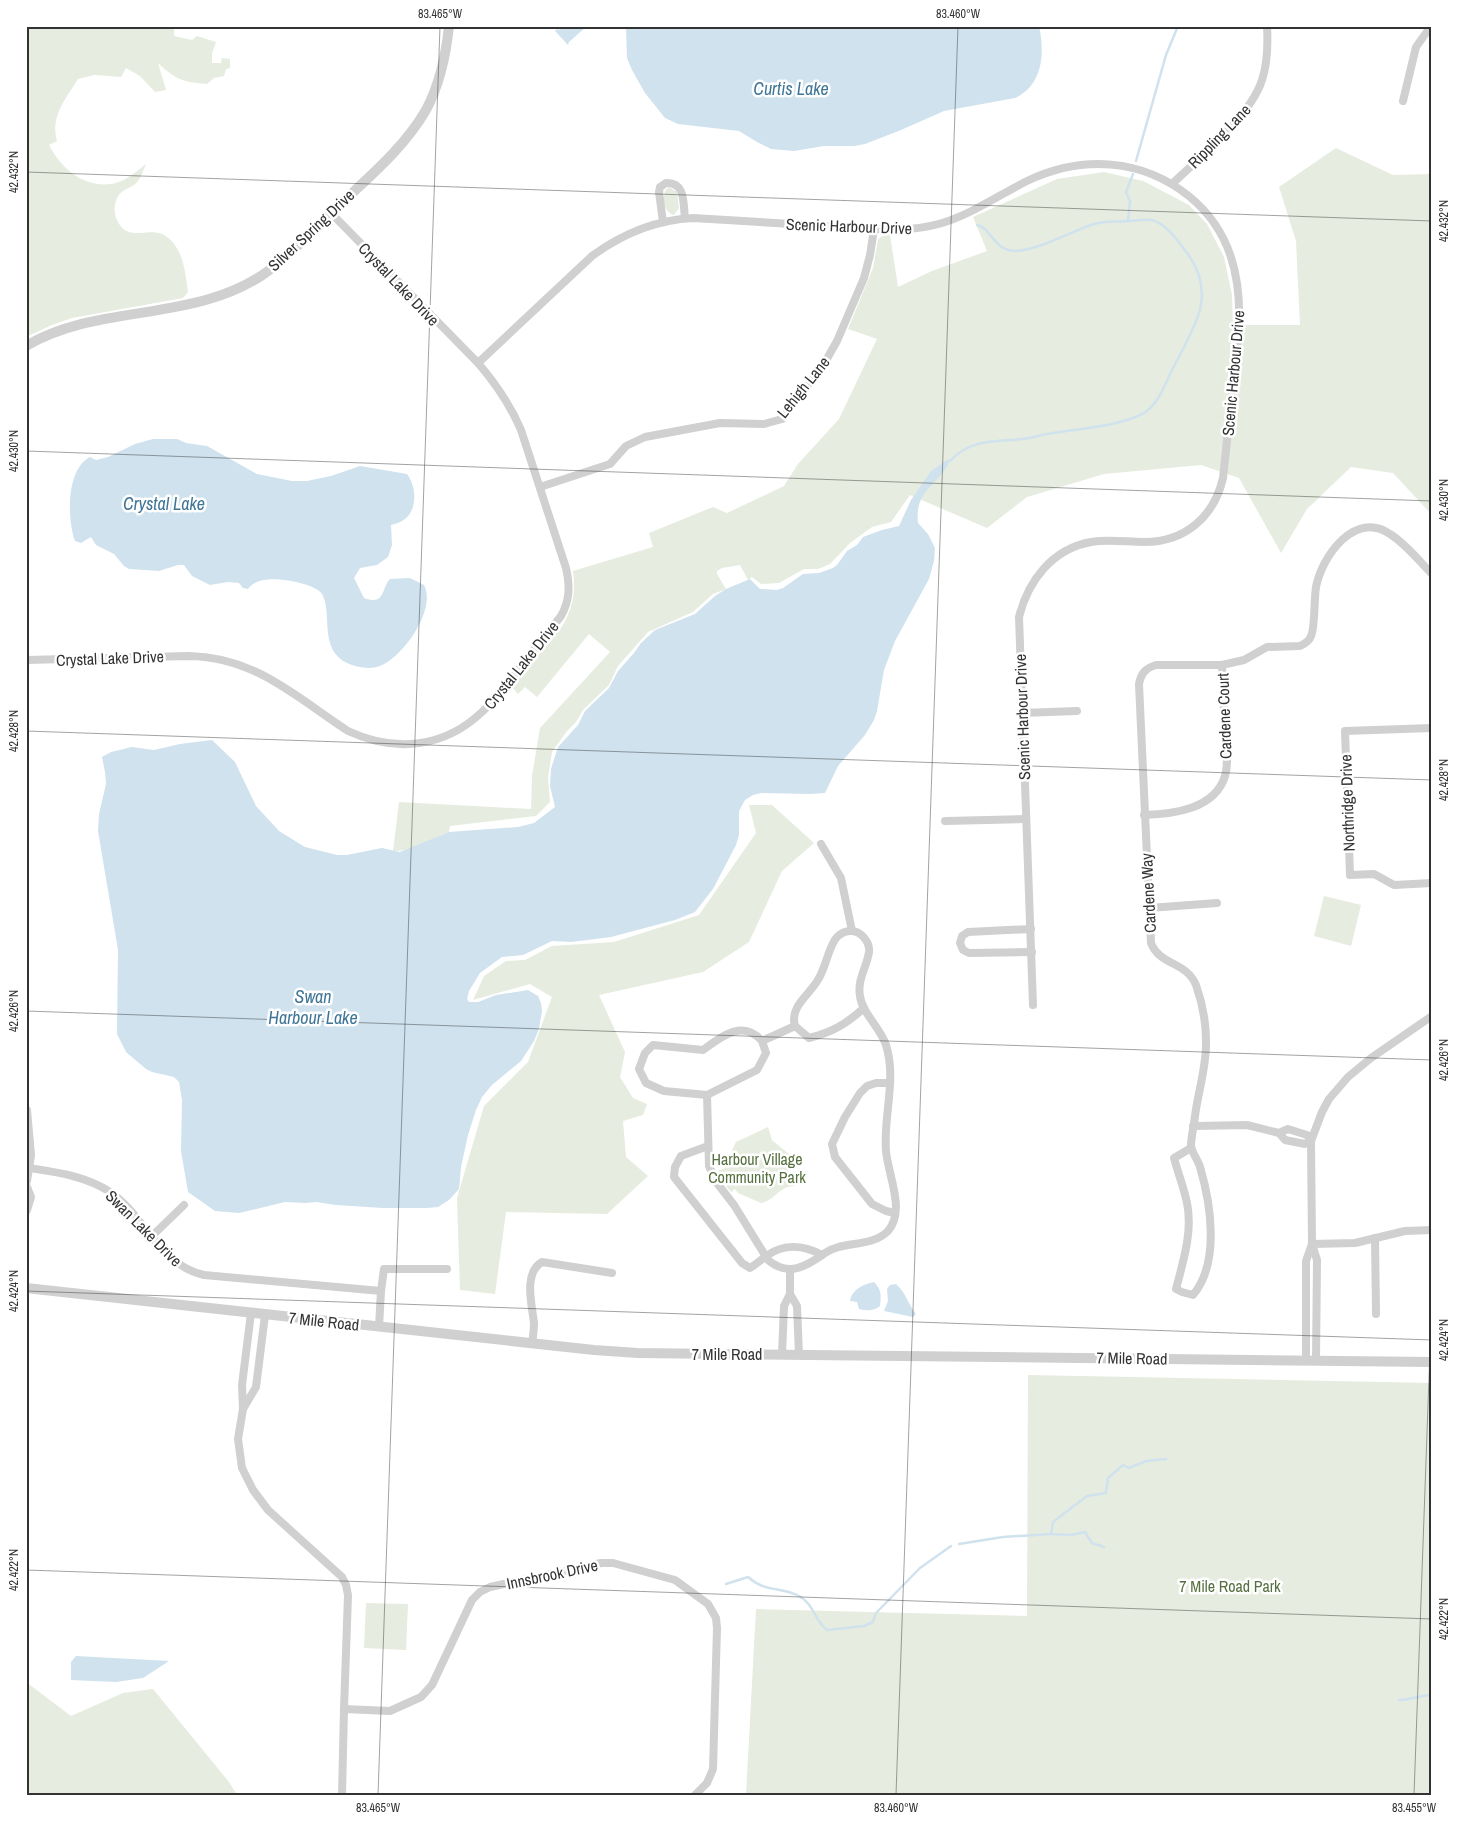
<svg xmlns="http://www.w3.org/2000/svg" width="1458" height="1821" font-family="'Archivo Narrow',sans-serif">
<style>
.green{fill:#e6ecdf}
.water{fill:#cfe2ee}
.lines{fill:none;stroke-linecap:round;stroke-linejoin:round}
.stream{stroke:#cfe2ee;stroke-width:2.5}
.minor{stroke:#d0d0d0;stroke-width:8}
.tertiary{stroke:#d0d0d0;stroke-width:10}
.ticks{fill:none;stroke:#333;stroke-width:1;stroke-opacity:0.45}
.labels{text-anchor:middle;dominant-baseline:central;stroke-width:5;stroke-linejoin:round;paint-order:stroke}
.street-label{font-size:16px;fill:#333;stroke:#fff}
.park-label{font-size:16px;fill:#56703f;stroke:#fff}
.water-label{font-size:18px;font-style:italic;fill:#3f7597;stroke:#fff}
.neatline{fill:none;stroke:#333;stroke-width:2}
.ticks-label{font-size:12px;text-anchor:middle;fill:#333}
</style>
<rect width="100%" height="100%" fill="#fff"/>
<g class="green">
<path d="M26 26H174V36L192 40 197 36 216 42 212 53V63H221L222 58 230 59V68L226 69 224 76 214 78 207 84C183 82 176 80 158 63L166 90 155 92 140 76 126 68 121 77 94 75 78 79C66 98 50 117 57 141L49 145C62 170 86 190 116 183 127 180 137 171 146 164 144 169 141 177 138 181 132 189 120 188 116 201 114 207 114 214 117 220 128 245 151 224 167 237 184 250 185 272 188 292L183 298 72 318 52 325 26 337Z"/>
<path d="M1336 148 1393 175 1432 174V515L1393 473 1351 467 1307 509 1281 553 1239 478 1201 465 1104 474 1027 497 987 528 910 495 891 522 872 527 850 543 830 564 818 569H804L779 583 761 584 752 577 748 580 740 565 722 568 717 571V574L726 589 713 594 693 612 648 632 618 666 609 685 583 710 576 722 567 731 552 752 548 778 550 802 536 816 450 826 449 832C431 838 413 852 393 851L399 802 531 809 532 776 540 728 610 652 589 634 537 697 525 687 518 694 513 688 515 683 563 625C573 607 576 591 573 571L653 547 649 533 713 507 727 513 784 486 798 464 839 419 877 339 848 329 873 268 878 240C881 236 884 234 890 235L898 287 932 271 987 251 973 217 1057 179 1104 172 1143 181 1189 205 1207 224 1224 257 1232 295 1233 325H1300L1296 241 1279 187Z"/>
<path d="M669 187 677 192 679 208 674 215C663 213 660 193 669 187Z"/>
<path d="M749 805H772L814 843 782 871 749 942 703 972 599 995 625 1052 620 1077 633 1098 647 1104 643 1115 623 1121 626 1157 648 1176 607 1214 506 1212 495 1294 460 1290 457 1198 484 1106 528 1062 552 997 530 984 473 1000 484 976 506 961 525 960 552 946 614 942 699 915 756 833Z"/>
<path d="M1324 896 1361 905 1351 946 1314 936Z"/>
<path d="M768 1127 772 1140 790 1155 787 1168 795 1186C778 1186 775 1201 761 1203L738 1193 735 1189 731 1192 726 1186 718 1171 725 1168 723 1161 729 1157 736 1142Z"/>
<path d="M1028 1375 1432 1383V1795H746L756 1609 1027 1616Z"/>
<path d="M366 1603 408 1604 406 1650 364 1648Z"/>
<path d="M26 1682 71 1716 123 1693 153 1689 229 1782 237 1795H26Z"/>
</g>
<g class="water">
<path d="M563 26H587L569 42 568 45 555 31 557 29 559 30Z"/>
<path d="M626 26H1039C1045 53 1043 85 1015 98L944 111 901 130 865 144 854 146H824L794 151 771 149 757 142 739 131 678 124 665 118 645 93 632 70 627 58Z"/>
<path d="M153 439H177L186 443 207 446 257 474 292 481H307L331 476 360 466 407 474C417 487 418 512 402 521 399 523 394 524 391 525L392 545 388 557 377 565 360 568 354 578 364 598C386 606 381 588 390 579L410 578 424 585C437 609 403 657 380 666 369 670 356 667 347 663 318 649 333 613 322 594 315 583 276 577 264 580 258 581 251 584 248 589L243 588 239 583 228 582 210 585 192 576 184 565H178L159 571 129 569 124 566 114 554 96 545 91 537 81 543 75 541C67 519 66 469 90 457L96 460 108 457 135 444Z"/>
<path d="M948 459 950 461C939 485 914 490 918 523L928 534 935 548 934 561 929 579 895 641 884 670 877 711 874 720 865 735 838 766 825 793 810 794 761 793 753 795 745 800 739 811V835L736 845 713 889 695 912 675 920 611 937 571 942 552 941 523 955 502 957 480 973 469 991 467 999 469 1002H478L496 995 528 990 538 996 541 1003 542 1011 539 1029 534 1041 521 1061 492 1085 482 1097 476 1110 468 1135 461 1167 459 1189 449 1200 438 1207 427 1208H383L336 1205 316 1202 306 1203 285 1202 239 1213 215 1211 188 1192 181 1151 182 1100 179 1082 174 1077 152 1072 146 1069 126 1052 117 1034 118 950 98 831 99 814 106 784 105 772 102 757 111 752 132 747 154 750 180 744 212 740 235 762 256 806 279 831 305 847 337 855H347L382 848 400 852 449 832 518 827 534 823 555 807 550 786 551 769 558 747 578 725 585 711 609 688 618 671 634 653 641 643 655 630 695 614 715 596 726 589 750 579 760 589 777 590 783 588 803 574 819 573 833 568 837 565 847 551 857 545 863 537 882 530 899 526 911 500 931 471Z"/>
<path d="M874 1282C882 1290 881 1296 880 1306 874 1311 867 1311 859 1309L857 1302 850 1301C852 1289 864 1284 874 1282Z"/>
<path d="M896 1284C906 1293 908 1304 916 1314L913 1317 884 1311 888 1301 887 1289 890 1285Z"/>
<path d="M76 1656 169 1661 143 1678 116 1682 71 1680V1662Z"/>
</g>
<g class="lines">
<g class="stream">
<path d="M1136 161 1166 55 1178 26"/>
<path d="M1128 221 1130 201 1126 192 1133 174"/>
<path d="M950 461C972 438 995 442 1023 439 1033 438 1043 434 1053 433 1077 429 1130 425 1148 410 1160 400 1166 382 1173 368 1183 349 1194 330 1200 310 1205 289 1199 269 1187 253 1178 241 1166 223 1151 220 1143 219 1136 221 1128 221 1117 222 1105 221 1094 224 1072 231 1039 250 1016 251 993 251 992 228 977 225"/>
<path d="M1051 1534 1071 1535 1085 1532 1092 1543 1104 1547"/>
<path d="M959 1544 1003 1537 1051 1534 1053 1522 1087 1496 1106 1493 1108 1478 1123 1465 1129 1468 1146 1461 1166 1459"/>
<path d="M726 1584 748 1577C766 1593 780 1586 799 1596 813 1603 815 1621 827 1630L864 1626 873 1622 876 1613 920 1568 951 1546"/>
<path d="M1399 1700C1411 1700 1420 1695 1432 1695"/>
</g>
<g class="minor">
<path d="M1403 101 1416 47 1431 26"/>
<path d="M1172 184C1201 156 1250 117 1262 80 1268 62 1268 44 1267 26"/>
<path d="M663 222 659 192 660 187 666 183C686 182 683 204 685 218"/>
<path d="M478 363 592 256C622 234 655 220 693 218L874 229C897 230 919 230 942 223 972 214 999 195 1027 181 1082 155 1142 158 1190 197 1231 231 1241 277 1239 327L1223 478C1214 517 1185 542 1144 542 1127 542 1108 539 1091 542 1052 549 1028 581 1019 617L1033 1005"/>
<path d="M540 487 610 464 626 446 645 437 720 423 764 424 782 419 824 364 837 341 864 278 870 255 874 229"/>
<path d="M26 660 189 656C255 657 296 697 348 731 395 753 445 748 483 711 496 699 507 684 518 670 532 652 547 634 561 616 570 600 570 586 566 568L521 430C510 404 496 384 478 363L331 213"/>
<path d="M1022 713 1077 711"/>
<path d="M1432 728 1345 731 1350 875 1374 874 1394 885 1432 883"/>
<path d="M1144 815C1174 814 1215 809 1225 776 1229 763 1226 747 1225 734 1224 711 1223 688 1222 665"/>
<path d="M945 821 1026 819"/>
<path d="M821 844 841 878 852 931"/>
<path d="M1149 908 1217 903"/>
<path d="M1031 929 968 932 962 936 960 943 963 950 969 953 1032 952"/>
<path d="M795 1026 809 1038C833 1032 846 1024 864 1008"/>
<path d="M890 1083H876L867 1086 860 1093 845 1117 832 1144 835 1157 872 1204 886 1211 895 1213"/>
<path d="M707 1095 709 1166 717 1183 734 1205 768 1260C788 1277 806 1267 825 1253 844 1240 871 1248 888 1231 906 1211 888 1175 886 1151 883 1116 897 1080 886 1045 880 1027 862 1013 860 996 857 979 867 967 869 952 870 942 861 931 851 931 845 931 841 933 837 937 829 945 826 967 819 978 811 994 789 1006 795 1026"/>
<path d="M707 1095 664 1091 646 1083 639 1069 645 1053 653 1045 703 1050C722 1036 743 1019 762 1041L795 1026"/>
<path d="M707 1095 757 1070 766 1053 762 1041"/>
<path d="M1193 1126 1247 1125 1279 1133 1285 1140 1305 1144 1311 1141 1307 1135 1288 1129 1279 1133"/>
<path d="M708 1146 681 1156 675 1167 674 1177 742 1263 750 1268C756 1264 761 1260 766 1256 785 1243 803 1245 822 1255"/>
<path d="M1191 1148 1174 1158C1178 1173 1184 1188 1187 1203 1193 1231 1183 1262 1176 1289L1182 1292 1193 1295C1220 1263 1211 1204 1200 1167 1198 1160 1192 1153 1191 1146 1191 1137 1194 1126 1195 1116 1198 1092 1207 1065 1206 1041 1206 1023 1202 1002 1196 985 1186 961 1160 966 1151 943L1139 684C1141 673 1146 668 1156 665H1222L1244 660 1267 647 1300 646C1304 644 1309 642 1311 636 1315 629 1314 599 1316 587 1322 556 1355 510 1390 534 1406 544 1419 561 1432 574"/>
<path d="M29 1168C56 1172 86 1176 110 1192 146 1216 157 1264 204 1275L381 1291 379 1327"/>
<path d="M151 1237 184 1205"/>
<path d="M1375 1238 1376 1314"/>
<path d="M1312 1244 1355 1243 1405 1231 1432 1230"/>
<path d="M381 1291 384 1269H447"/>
<path d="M790 1294 797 1306 799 1355"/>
<path d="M251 1313 242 1385 243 1409 238 1439 242 1468 253 1490 268 1510 342 1577 346 1585 348 1595 344 1709"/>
<path d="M532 1343C533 1337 534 1330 534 1323 532 1305 523 1273 542 1262L612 1273"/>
<path d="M782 1355 784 1306 790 1294V1270"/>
<path d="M1306 1360V1261L1312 1244"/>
<path d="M1316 1360 1317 1260 1312 1244 1311 1141 1322 1112 1329 1099 1348 1077 1371 1058 1432 1016"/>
<path d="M243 1409 256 1387 265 1315"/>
<path d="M342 1795 344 1709 390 1711 421 1697 432 1685 472 1600 480 1592 490 1587 601 1563H613L675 1580 708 1604 716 1618 717 1628 713 1769 707 1783 695 1795"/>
</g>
<g class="tertiary">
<path d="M26 346C81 313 150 317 209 299 227 294 245 286 261 276 287 259 309 234 331 213 364 181 403 150 426 110 440 84 446 55 449 26"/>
<path d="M26 1110 30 1155 26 1181"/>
<path d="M26 1187 30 1197 26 1210"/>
<path d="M26 1288 594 1350 638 1353 1432 1362"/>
</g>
</g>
<path class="ticks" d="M26 172 1432 221M26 451 1432 501M26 731 1432 780M26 1011 1432 1060M26 1291 1432 1340M26 1570 1432 1619M378 1795 440 26M896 1795 958 26M1414 1795 1432 1294"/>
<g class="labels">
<g class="street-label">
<text transform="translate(1219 136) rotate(-46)">Rippling Lane</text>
<text transform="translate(849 226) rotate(2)">Scenic Harbour Drive</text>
<text transform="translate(311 230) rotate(-43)">Silver Spring Drive</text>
<text transform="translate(399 284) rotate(46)">Crystal Lake Drive</text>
<text transform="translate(1233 373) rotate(-85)">Scenic Harbour Drive</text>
<text transform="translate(803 387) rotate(-51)">Lehigh Lane</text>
<text transform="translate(110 658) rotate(-2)">Crystal Lake Drive</text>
<text transform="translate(521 665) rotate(-51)">Crystal Lake Drive</text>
<text transform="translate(1224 716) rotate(-92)">Cardene Court</text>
<text transform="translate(1022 717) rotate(-92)">Scenic Harbour Drive</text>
<text transform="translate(1347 803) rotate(-92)">Northridge Drive</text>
<text transform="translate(1148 893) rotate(-93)">Cardene Way</text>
<text transform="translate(144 1228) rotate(45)">Swan Lake Drive</text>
<text transform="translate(324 1321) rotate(6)">7 Mile Road</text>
<text x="727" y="1354">7 Mile Road</text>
<text transform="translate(1132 1358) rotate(1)">7 Mile Road</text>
<text transform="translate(552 1574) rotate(-12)">Innsbrook Drive</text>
</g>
<g class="park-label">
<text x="757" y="1159">Harbour Village<tspan x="757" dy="18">Community Park</tspan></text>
<text x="1230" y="1586">7 Mile Road Park</text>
</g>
<g class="water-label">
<text x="791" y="88">Curtis Lake</text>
<text x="164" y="503">Crystal Lake</text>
<text x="313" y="996">Swan<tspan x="313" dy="21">Harbour Lake</tspan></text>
</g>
</g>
<rect width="1458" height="1821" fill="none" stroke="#ffffff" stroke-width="55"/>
<rect x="28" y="28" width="1402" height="1766" class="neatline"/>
<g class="ticks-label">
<text x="440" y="18">83.465°W</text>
<text x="958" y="18">83.460°W</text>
<text transform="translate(14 172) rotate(-90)" y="4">42.432°N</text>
<text transform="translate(1444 221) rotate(-90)" y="4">42.432°N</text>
<text transform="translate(14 451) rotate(-90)" y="4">42.430°N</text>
<text transform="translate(1444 500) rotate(-90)" y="4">42.430°N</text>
<text transform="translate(14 731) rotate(-90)" y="4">42.428°N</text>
<text transform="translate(1444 780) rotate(-90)" y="4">42.428°N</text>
<text transform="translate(14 1011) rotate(-90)" y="4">42.426°N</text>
<text transform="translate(1444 1060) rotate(-90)" y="4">42.426°N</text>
<text transform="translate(14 1291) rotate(-90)" y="4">42.424°N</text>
<text transform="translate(1444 1340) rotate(-90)" y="4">42.424°N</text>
<text transform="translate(14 1570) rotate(-90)" y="4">42.422°N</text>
<text transform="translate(1444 1619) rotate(-90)" y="4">42.422°N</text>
<text x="378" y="1812">83.465°W</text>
<text x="896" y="1812">83.460°W</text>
<text x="1414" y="1812">83.455°W</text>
</g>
</svg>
